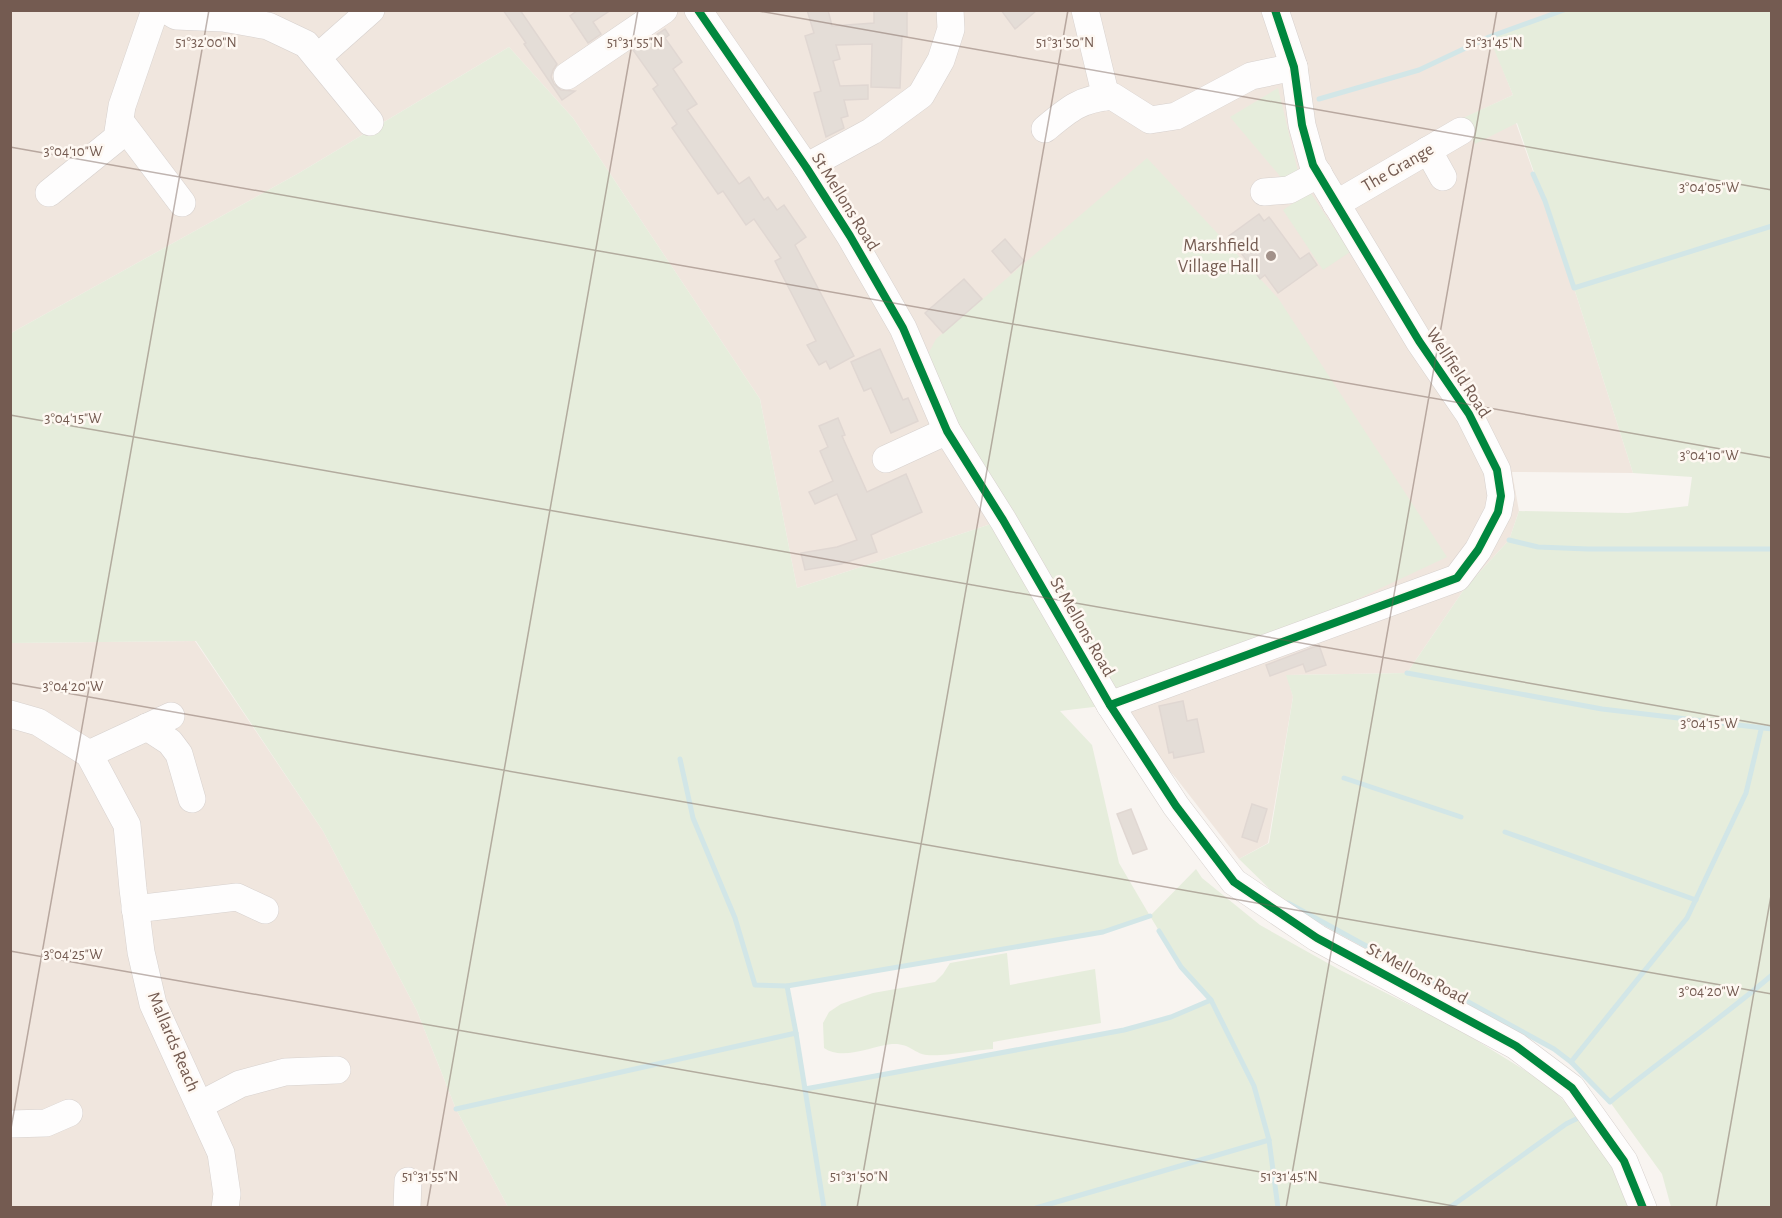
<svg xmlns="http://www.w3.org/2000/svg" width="1782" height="1218" font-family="'Alegreya Sans',sans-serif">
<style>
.residential{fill:#f0e6de}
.green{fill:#e6eddc;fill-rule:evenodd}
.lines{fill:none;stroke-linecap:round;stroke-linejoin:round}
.stream{stroke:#d2e6e7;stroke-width:5}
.building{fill:#e4ddd7;stroke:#e0d7d2;stroke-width:1.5}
.minor-casing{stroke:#d7d1ce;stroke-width:28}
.minor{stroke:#fefdfd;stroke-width:27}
.cycleway-casing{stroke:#fef8f2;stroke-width:11}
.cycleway{stroke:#00873e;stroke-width:8}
.ticks{fill:none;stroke:#745b51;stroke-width:1.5;stroke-opacity:0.45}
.poi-dot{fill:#a29189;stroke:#fef8f2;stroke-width:2}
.labels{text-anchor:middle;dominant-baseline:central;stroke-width:5;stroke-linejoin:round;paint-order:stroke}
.street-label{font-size:18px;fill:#745b51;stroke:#fef8f2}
.poi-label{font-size:18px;fill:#745b51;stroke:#fef8f2;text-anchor:end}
.ticks-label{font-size:15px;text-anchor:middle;fill:#745b51;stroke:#fef8f2;stroke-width:5;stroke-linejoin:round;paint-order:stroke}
</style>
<rect width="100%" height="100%" fill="#f8f4f0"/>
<g class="residential">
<path d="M11 11H1564L1490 37 1513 95 1462 119 1516 123 1574 288 1633 473 1512 472 1519 511 1509 540 1465 588 1407 673 1287 675 1293 697 1268 843 1239 859 1176 778 1110 705 1003 520 797 588 760 399 573 118 509 47 299 173 13 332 11 335Z"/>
<path d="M195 641 323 831 417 1011 456 1109 508 1207H11L10 643Z"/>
</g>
<g class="green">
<path d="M1564 11H1771V1207H1671L1662 1174 1610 1102 1571 1062 1554 1049 1279 898 1239 859 1269 843 1293 697 1286 675 1407 673 1465 588 1509 540 1519 511 1628 513 1688 506 1692 477 1633 473 1574 288 1517 123 1475 144 1461 119 1513 95 1489 37Z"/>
<path d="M509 47 573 118 760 399 797 588 1003 520 1110 705 1060 711 1092 745 1119 863 1150 916 1196 869 1202 878 1260 925 1340 970 1458 1029 1547 1084 1580 1117 1618 1176 1629 1207H508L456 1109 417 1011 323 831 196 641 11 643 10 335 13 332 299 173ZM1150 916 1181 967 1210 1000 1171 1017 1124 1030 805 1089 787 986 1103 932Z"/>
<path d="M1278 88 1299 176 1285 182 1230 117Z"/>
<path d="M1147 158 1278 298 1447 557 1300 626 1115 694 1076 616 933 381 926 358 936 339Z"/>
<path d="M1310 192 1350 252 1323 270 1283 210Z"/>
<path d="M1007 953 1010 985 1095 969 1101 1023 993 1042V1049C976 1050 943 1057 927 1055 915 1054 910 1043 892 1044 872 1046 842 1061 824 1048L823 1023 829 1012 841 1004 873 993 935 982 943 974 950 963Z"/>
</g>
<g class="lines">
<g class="stream">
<path d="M1319 99 1419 70 1489 37 1564 10"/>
<path d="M1533 174 1545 201 1574 288 1772 226"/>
<path d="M1509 540 1538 547 1588 549H1772"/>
<path d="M1407 673 1602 709 1772 729"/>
<path d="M680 759 693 818 735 918 755 985 787 986 1103 932 1150 916"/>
<path d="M1344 778 1461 817"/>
<path d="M1505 832 1696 900"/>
<path d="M1288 903 1554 1049 1571 1062 1610 1102C1663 1058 1720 1020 1772 975"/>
<path d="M1159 931 1181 967 1211 1000 1254 1086 1269 1140 1278 1208"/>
<path d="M787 986 796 1033 824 1208"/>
<path d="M1571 1062 1687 918 1746 793 1761 730"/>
<path d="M805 1089 1124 1030 1171 1017 1211 1000"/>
<path d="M456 1109 796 1033"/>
<path d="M1036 1208 1269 1140"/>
<path d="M1449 1208 1566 1124 1580 1117"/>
</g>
</g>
<g class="building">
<path d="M503 10H520L557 64 553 70 551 77 554 84 561 90 575 91 562 100 524 44 526 43Z"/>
<path d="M578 10H611L593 22 601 34 588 43 570 16Z"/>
<path d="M807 10H828L832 26 874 23V10H907V36H902L900 88 871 87 872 44 836 45 840 59 833 61 840 86 868 85V99L844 100 848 116 841 118 844 128 826 137 814 93 821 91 805 36 814 33Z"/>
<path d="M1001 10H1037L1015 29Z"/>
<path d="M665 29 669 35 665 38 682 62 673 69 697 104 687 110 739 184 749 177 764 200 768 197 777 210 784 205 806 237 795 245 854 356 830 369 826 361 819 365 807 345 816 341 775 261 781 258 754 219 746 225 723 191 718 194 672 128 677 124 653 89 658 85 633 50Z"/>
<path d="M1259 214 1264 221 1269 217 1300 259 1309 253 1317 265 1278 293 1265 275 1260 279 1229 236Z"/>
<path d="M1005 239 1024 261 1011 273 992 251Z"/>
<path d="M964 279 982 299 943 333 925 313Z"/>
<path d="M880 349 903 400 908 398 918 421 891 433 871 388 864 391 851 362Z"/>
<path d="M838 418 845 435 842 436 867 492 906 474 922 512 871 535 877 552 841 564 805 570 801 553 837 547 857 540 837 494 815 504 809 492 833 481 820 451 828 447 819 426Z"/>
<path d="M1319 645 1326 665 1306 672 1303 664 1270 676 1266 665Z"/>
<path d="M1183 701 1187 721 1197 719 1204 752 1174 758 1173 752 1169 753 1159 706Z"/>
<path d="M1252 804 1267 809 1257 842 1242 837Z"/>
<path d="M1131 809 1147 849 1133 854 1117 814Z"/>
</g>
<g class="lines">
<g class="minor-casing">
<g id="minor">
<path d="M166 10 176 16 223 18 268 26 306 44 370 122"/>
<path d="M698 10 806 167 850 236 903 328 947 431 1003 520 1110 705 1176 806 1234 882 1317 938 1516 1046 1572 1088 1624 1161 1643 1208"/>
<path d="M1085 10 1106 97"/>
<path d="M318 57 371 10"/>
<path d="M567 76 664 10"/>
<path d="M120 121 182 203"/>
<path d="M1045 129C1069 109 1080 99 1112 96L1150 120 1176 116 1251 76 1294 67"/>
<path d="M1428 150 1443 177"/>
<path d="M806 167 872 131 921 95 941 60 951 29 950 10"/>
<path d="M1264 192 1289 190 1319 174"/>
<path d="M49 193 117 138 122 106 155 10"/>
<path d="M1336 204 1461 131"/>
<path d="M886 459 947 431"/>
<path d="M1110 705 1457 578 1478 550 1498 512 1501 496 1497 470 1469 414 1419 341 1313 165 1302 125 1294 67 1275 10"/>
<path d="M10 714 38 722 89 754 127 825 133 889 141 952 153 1004 221 1153 227 1194 225 1208"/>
<path d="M147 727 170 742 179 754 192 799"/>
<path d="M89 754 171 716"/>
<path d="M135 909 237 897 265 910"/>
<path d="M200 1105 240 1084 285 1072 337 1070"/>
<path d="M10 1124 46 1123 69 1113"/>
<path d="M407 1208 408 1181"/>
</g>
</g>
<use href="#minor" class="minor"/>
<g class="cycleway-casing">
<g id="cycleway">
<path d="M698 10 806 167 850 236 903 328 947 431 1003 520 1110 705 1176 806 1234 882 1317 938 1516 1046 1572 1088 1624 1161 1643 1208"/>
<path d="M1110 705 1457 578 1478 550 1498 512 1501 496 1497 470 1469 414 1419 341 1313 165 1302 125 1294 67 1275 10"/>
</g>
</g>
<use href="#cycleway" class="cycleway"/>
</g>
<path class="ticks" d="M753 10 1772 190M10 147 1772 458M10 415 1772 726M10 683 1772 994M10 951 1465 1208M10 1134 209 10M427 1208 638 10M857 1208 1068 10M1286 1208 1497 10M1716 1208 1772 890"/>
<circle class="poi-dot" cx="1271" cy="256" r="6"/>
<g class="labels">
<g class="street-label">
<text transform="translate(1398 168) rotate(-30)">The Grange</text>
<text transform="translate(845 202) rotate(58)">St Mellons Road</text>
<text transform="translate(1458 373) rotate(57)">Wellfield Road</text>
<text transform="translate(1082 627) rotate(60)">St Mellons Road</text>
<text transform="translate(1417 974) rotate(28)">St Mellons Road</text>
<text transform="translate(173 1042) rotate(67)">Mallards Reach</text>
</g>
<g class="poi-label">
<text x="1259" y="246">Marshfield<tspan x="1259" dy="21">Village Hall</tspan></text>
</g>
</g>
<g class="ticks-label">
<text x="635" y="47">51°31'55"N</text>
<text x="1065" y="47">51°31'50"N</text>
<text x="1494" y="47">51°31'45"N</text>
<text x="206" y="47">51°32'00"N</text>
<text x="73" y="156">3°04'10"W</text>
<text x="1709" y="192">3°04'05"W</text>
<text x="73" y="423">3°04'15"W</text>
<text x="1709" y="460">3°04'10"W</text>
<text x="73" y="691">3°04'20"W</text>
<text x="1709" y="728">3°04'15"W</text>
<text x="73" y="959">3°04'25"W</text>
<text x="1709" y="996">3°04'20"W</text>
<text x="430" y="1181">51°31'55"N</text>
<text x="859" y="1181">51°31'50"N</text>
<text x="1289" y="1181">51°31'45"N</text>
</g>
<rect width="1782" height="1218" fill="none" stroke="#745b51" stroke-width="24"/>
</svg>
